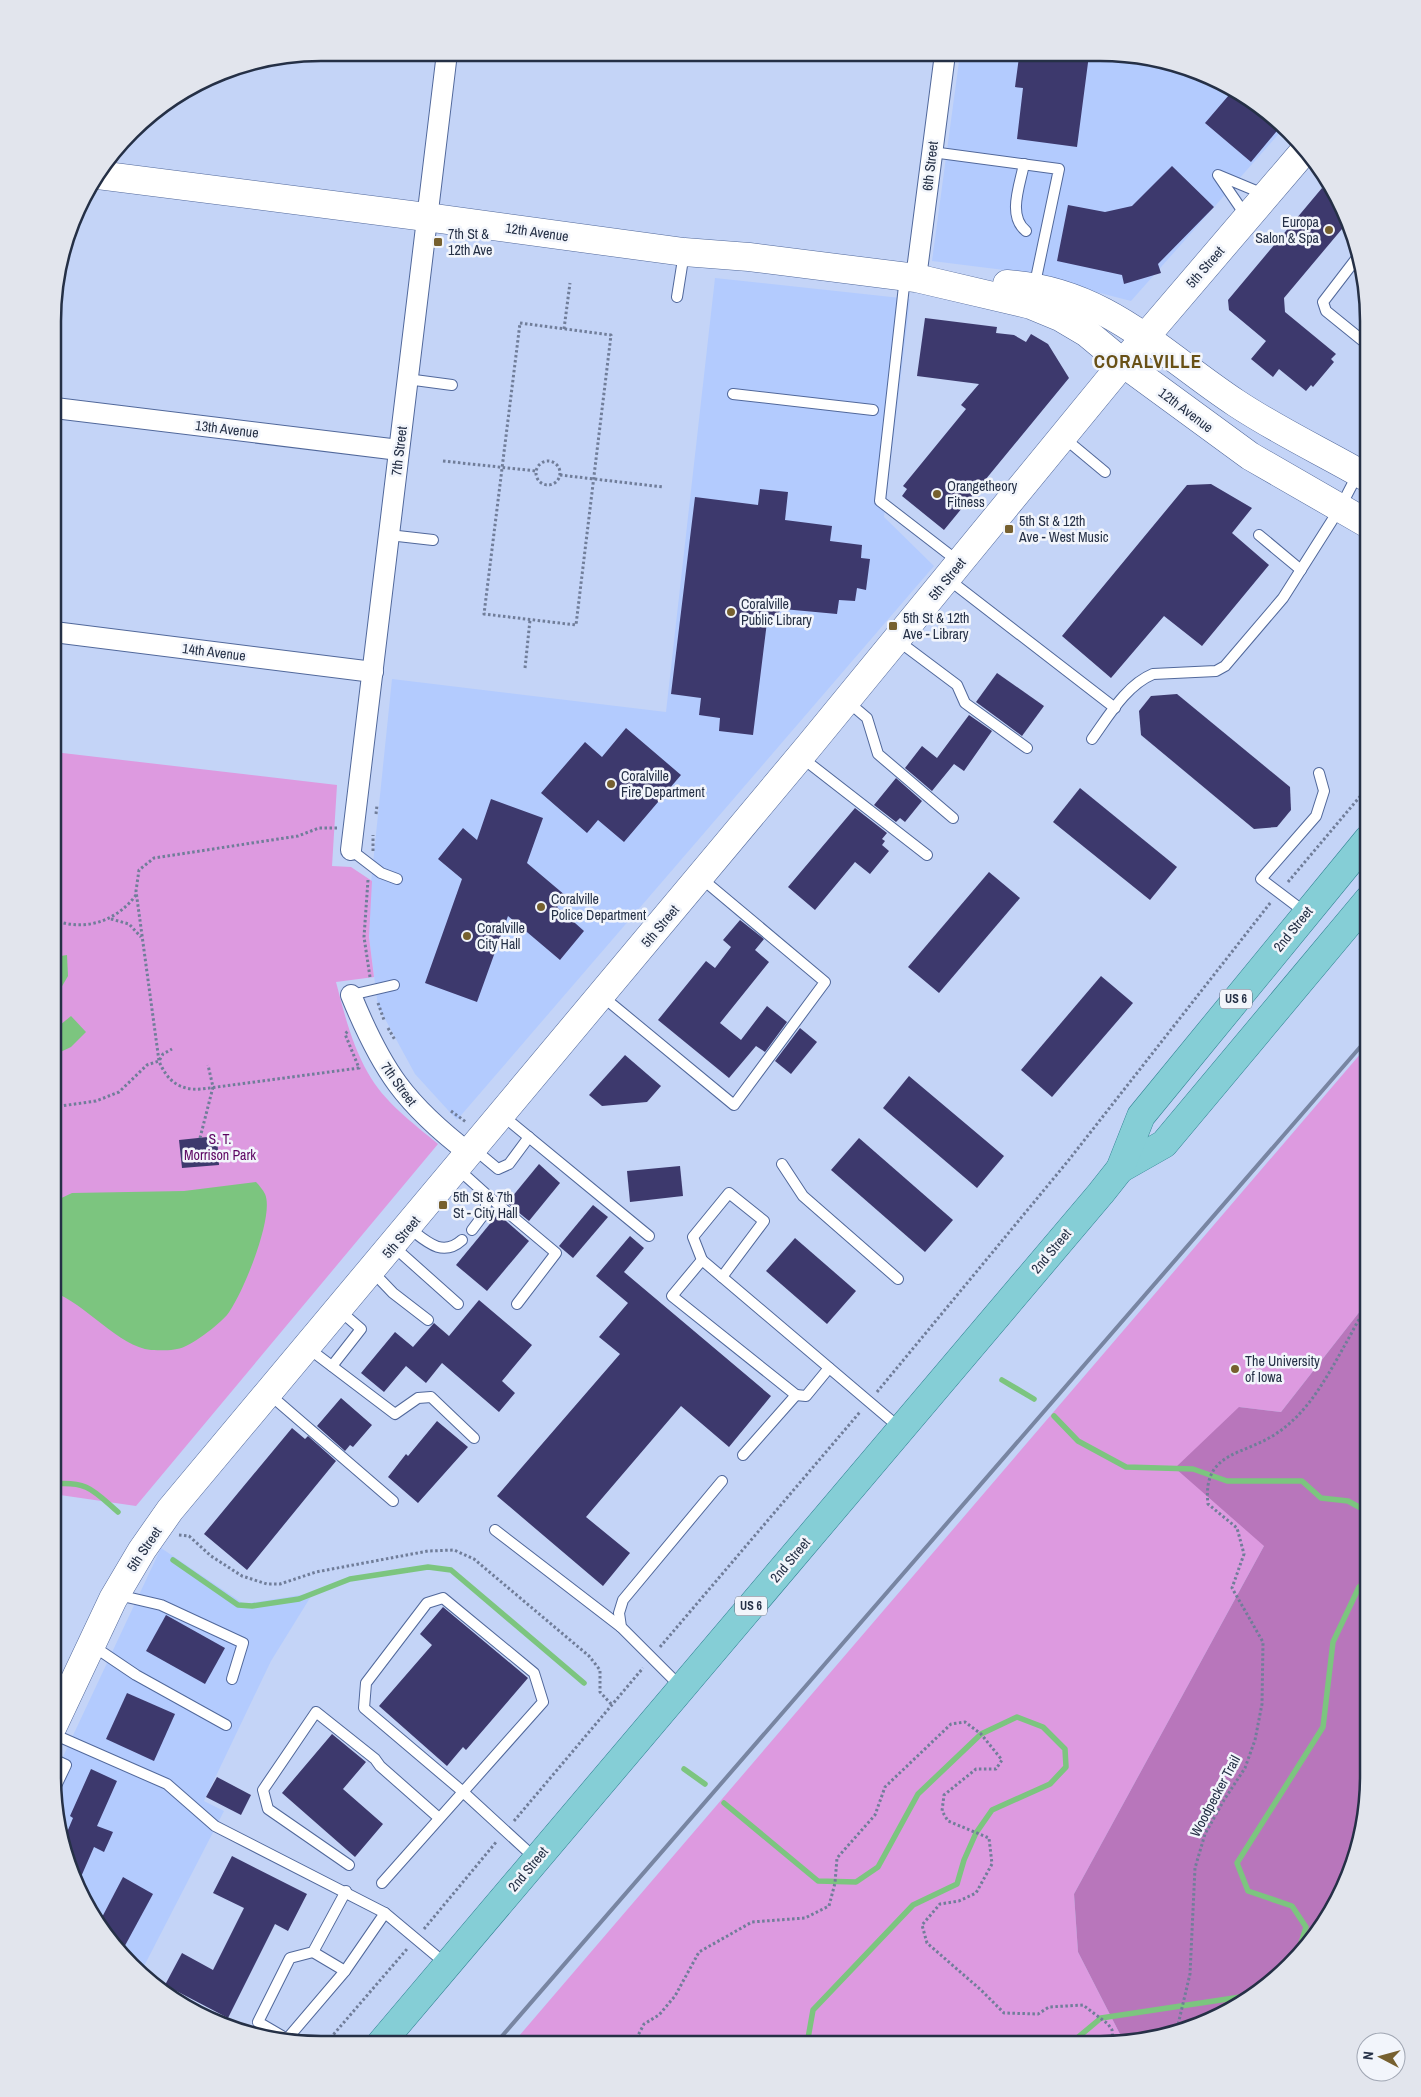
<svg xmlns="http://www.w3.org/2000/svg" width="1421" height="2097" font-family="'Archivo Narrow',sans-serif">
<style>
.built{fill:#b3cbfe}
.green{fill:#dd9ae0}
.forest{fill:#b876bb}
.water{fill:#7cc57f}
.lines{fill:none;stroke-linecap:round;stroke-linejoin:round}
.stream{stroke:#7cc57f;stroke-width:5.5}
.building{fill:#3d396d}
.lane-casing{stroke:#51689b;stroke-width:12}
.street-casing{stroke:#51689b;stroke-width:22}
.secondary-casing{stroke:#51689b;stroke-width:29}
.primary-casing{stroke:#2e8191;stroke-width:29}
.path{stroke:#707d99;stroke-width:3;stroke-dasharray:2.5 2.5;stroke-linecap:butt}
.lane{stroke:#fff;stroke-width:10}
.street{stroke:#fff;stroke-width:20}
.secondary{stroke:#fff;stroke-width:28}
.primary{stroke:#85ced6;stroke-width:28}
.rail{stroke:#7885a2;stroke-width:4}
.poi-dot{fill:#76602f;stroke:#f2f5fb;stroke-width:2}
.labels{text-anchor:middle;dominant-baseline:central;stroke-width:5;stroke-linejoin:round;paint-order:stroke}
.shield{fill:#f2f5fb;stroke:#626b7c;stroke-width:1}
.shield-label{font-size:12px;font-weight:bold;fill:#253046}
.street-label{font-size:14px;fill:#253046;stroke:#f2f5fb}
.poi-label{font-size:14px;fill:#253046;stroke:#f2f5fb;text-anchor:start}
.park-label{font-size:14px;fill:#5c0462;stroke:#f2f5fb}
.district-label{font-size:19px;font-weight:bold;letter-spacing:1px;fill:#685016;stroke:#f2f5fb}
.rim{fill:none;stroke:#253046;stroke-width:2.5}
</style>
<rect width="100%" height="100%" fill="#c4d4f7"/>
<g class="built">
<path d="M960 54 1135 55 1203 73 1263 108 1284 128 1131 301 1019 272 932 261Z"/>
<path d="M715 278 910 299 884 517 934 566 457 1120 415 1074 378 1006 369 937V902L392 679 666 712Z"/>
<path d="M161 1548 244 1604 313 1593 271 1661 204 1801 224 1811 141 1972 108 1940 73 1879 53 1778Z"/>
</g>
<g class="green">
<path d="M54 752 337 785 332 866 351 867 372 881 369 937 374 977 336 982C344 1013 352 1045 368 1073 384 1102 413 1123 438 1144L136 1506 53 1494Z"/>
<path d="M1368 1045V1301L1281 1412 1239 1407 1264 1546 1074 1894 1078 1952 1123 2040 1100 2044 513 2043Z"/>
</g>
<path class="forest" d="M1368 1301V1794L1354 1863 1313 1939 1264 1989 1203 2024 1123 2040 1078 1952 1074 1894 1264 1546 1175 1468 1239 1407 1281 1412Z"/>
<g class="water">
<path d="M67 955 68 976 54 1000V957Z"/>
<path d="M71 1016 86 1032 71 1047 54 1055V1030Z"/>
<path d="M256 1182C259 1185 263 1190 265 1194 275 1216 242 1296 227 1315 218 1325 191 1347 177 1349 170 1351 159 1350 151 1350 119 1347 85 1303 53 1292V1202L72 1193 184 1191Z"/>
</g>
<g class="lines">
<g class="stream">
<path d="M1002 1380 1034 1399"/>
<path d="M1054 1416 1078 1441 1126 1467 1193 1469 1227 1481H1302L1321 1498 1348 1501 1368 1512"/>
<path d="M53 1484C88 1481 93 1490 118 1512"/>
<path d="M173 1560 238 1605 252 1606 299 1599 350 1579 428 1567 451 1570 584 1683"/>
<path d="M684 1769 705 1784"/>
<path d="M724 1803 818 1881 856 1882 878 1867 918 1794 981 1734 1017 1717 1043 1727 1065 1749 1066 1767 1050 1784 992 1810 976 1833 964 1860 957 1884 913 1905 813 2010 807 2044"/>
<path d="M1297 1956 1306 1927 1292 1906 1248 1891 1237 1863 1323 1727 1333 1642 1359 1587 1368 1579"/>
<path d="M1070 2044 1101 2018 1254 1995"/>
</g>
</g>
<g class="building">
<path d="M1028 55H1089L1077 147 1017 139 1023 88 1015 87 1019 57 1027 58Z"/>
<path d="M1236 92 1263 108 1281 126 1251 162 1205 123 1229 95 1232 97Z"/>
<path d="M1172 166 1214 207 1158 264 1161 273 1124 284 1122 275 1057 261 1068 205 1105 212 1132 206Z"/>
<path d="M1322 188 1339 203 1341 205 1335 212 1347 223 1284 298 1285 312 1336 354 1331 359 1334 362 1313 387 1311 385 1306 391 1279 369 1273 377 1251 359 1266 341 1229 310 1228 300Z"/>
<path d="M925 318 997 327 996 333 1014 335 1026 342 1031 334 1048 344 1069 378 944 530 902 496 907 489 903 486 966 409 961 405 979 384 917 376Z"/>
<path d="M1211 484 1252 508 1232 533 1269 565 1202 646 1164 616 1111 678 1062 636 1187 485Z"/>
<path d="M760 489 788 492 785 520 832 526 830 541 862 545 861 558 870 559 866 590 857 588 855 601 839 600 837 614 783 609 767 622 753 735 719 731 720 718 699 715 701 698 671 694 695 497 758 505Z"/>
<path d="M997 673 1044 706 1022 736 976 702Z"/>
<path d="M1177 694 1290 787 1291 810 1277 827 1254 829 1141 735 1139 711 1151 696Z"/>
<path d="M969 715 992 731 964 771 954 764 932 791 905 768 922 746 937 758Z"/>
<path d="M626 728 681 775 624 842 598 820 587 833 541 793 585 742 602 757Z"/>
<path d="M896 778 922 801 905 822 900 818 896 822 874 805Z"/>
<path d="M1080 788 1177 867 1150 900 1053 822Z"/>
<path d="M491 799 543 818 527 863 566 896 557 907 584 931 560 960 508 916 477 1002 425 983 462 879 438 859 463 828 477 840Z"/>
<path d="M855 808 887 833 882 839 885 841 882 845 889 851 870 874 855 862 815 910 788 887Z"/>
<path d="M989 872 1020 898 939 993 908 967Z"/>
<path d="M740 920 764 939 755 950 769 962 720 1023 741 1040 767 1006 787 1022 765 1052 756 1046 729 1078 658 1020 706 961 715 968 731 947 723 940Z"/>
<path d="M1101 976 1133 1003 1052 1097 1021 1070Z"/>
<path d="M800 1028 817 1042 791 1074 775 1061Z"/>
<path d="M625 1055 661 1086 647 1102 602 1106 589 1095Z"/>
<path d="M909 1076 1004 1156 977 1188 883 1108Z"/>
<path d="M217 1136 219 1165 182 1168 179 1140Z"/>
<path d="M859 1138 953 1220 925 1252 831 1170Z"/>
<path d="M539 1164 560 1183 529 1221 507 1203Z"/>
<path d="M680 1166 683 1196 630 1202 627 1171Z"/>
<path d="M593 1205 608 1217 573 1258 559 1246Z"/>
<path d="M498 1214 529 1241 487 1291 456 1265Z"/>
<path d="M630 1236 644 1248 624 1272 771 1396 729 1447 681 1406 586 1517 630 1553 603 1586 497 1496 620 1354 599 1337 628 1303 596 1276Z"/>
<path d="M795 1238 856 1291 827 1324 766 1271Z"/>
<path d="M479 1300 532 1345 502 1381 515 1393 499 1412 442 1363 426 1383 406 1366 384 1392 361 1373 395 1332 413 1347 434 1323 449 1336Z"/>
<path d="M341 1398 372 1425 353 1447 350 1445 345 1451 317 1426Z"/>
<path d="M437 1421 468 1447 418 1503 388 1477 406 1454 408 1456Z"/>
<path d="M292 1428 305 1439 308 1436 336 1461 247 1570 204 1534Z"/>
<path d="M443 1607 528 1678 466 1750 463 1747 447 1766 379 1706 432 1645 420 1634Z"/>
<path d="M166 1615 225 1648 205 1684 146 1651Z"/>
<path d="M127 1693 175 1714 154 1761 106 1739Z"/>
<path d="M332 1734 366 1762 343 1789 383 1824 355 1857 282 1793Z"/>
<path d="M91 1769 117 1781 97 1826 113 1832 104 1852 94 1847 77 1886 73 1879 65 1837 73 1818 70 1816Z"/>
<path d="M217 1777 251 1795 241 1815 206 1797Z"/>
<path d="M232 1856 307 1894 288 1931 275 1924 228 2018 165 1985 182 1953 213 1970 244 1908 213 1893Z"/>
<path d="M123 1877 153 1894 121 1953 108 1940 99 1923Z"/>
</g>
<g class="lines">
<g class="lane-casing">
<g id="lane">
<path d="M932 152 1059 169 1034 288"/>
<path d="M1024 164C1020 185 1007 216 1026 231"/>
<path d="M1246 216 1218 175 1266 195"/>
<path d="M1356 259 1323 302 1326 311 1368 345"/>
<path d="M905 277 880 501 959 562"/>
<path d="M677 297 684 253"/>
<path d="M407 379 452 385"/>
<path d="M733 394 873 410"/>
<path d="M1063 437 1105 472"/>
<path d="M389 535 433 540"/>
<path d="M1259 535 1301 570"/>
<path d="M948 579 1115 708"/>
<path d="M897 640 957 685 965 703 1027 748"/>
<path d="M847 701 867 718 878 754 953 818"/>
<path d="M1092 739C1108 717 1126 685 1153 674L1216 671 1225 666 1283 598 1340 508 1368 454"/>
<path d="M801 757 927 855"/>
<path d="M351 850 381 873 397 879"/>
<path d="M1306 913 1261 879 1316 816 1324 791 1319 773"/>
<path d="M351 995 394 985"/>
<path d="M602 996 734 1105 825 982 701 878"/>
<path d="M502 1115 649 1236"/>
<path d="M474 1149 498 1169 509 1164 529 1137"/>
<path d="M782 1164 803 1196 898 1279"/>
<path d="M458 1169 488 1196 484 1214 472 1230"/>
<path d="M488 1196 556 1253 517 1304"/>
<path d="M409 1228C426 1241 442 1258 462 1240"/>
<path d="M393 1246 458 1304"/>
<path d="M702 1260 693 1237 729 1193 764 1221 722 1277"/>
<path d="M372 1271 393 1293 428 1320"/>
<path d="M308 1348 395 1414 418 1398 431 1397 474 1438"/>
<path d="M332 1366 361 1329 339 1310"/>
<path d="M269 1394 393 1501"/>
<path d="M796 1395 806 1396 829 1368"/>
<path d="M743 1455 796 1395 672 1296 702 1260 900 1428"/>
<path d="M495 1530 621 1627"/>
<path d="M118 1595 161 1605 243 1643 232 1679"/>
<path d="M93 1646 136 1675 226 1725"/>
<path d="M681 1687 621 1627 619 1613 623 1600 722 1481"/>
<path d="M53 1734 167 1784 215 1826 385 1913 446 1964"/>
<path d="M53 1759 66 1765 55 1788"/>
<path d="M349 1865 268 1809 263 1790 316 1712 375 1759 380 1766 439 1818"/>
<path d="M382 1883 543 1702 534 1673 443 1598 427 1603 366 1683 364 1708 462 1791 536 1859"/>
<path d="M346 1891 313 1952 290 1958 258 2022 287 2039 345 1971 385 1913"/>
<path d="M313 1952 345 1971"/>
</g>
</g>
<g class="street-casing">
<g id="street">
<path d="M916 278 945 54"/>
<path d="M55 408 399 450"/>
<path d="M54 632 373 672"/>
<path d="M351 850 447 53"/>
<path d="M351 995C382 1071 405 1104 470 1154"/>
</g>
</g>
<g class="secondary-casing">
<g id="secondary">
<path d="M98 175 426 217 684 252 749 257 916 278 1031 305 1060 317 1087 333 1123 363 1250 456 1368 524"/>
<path d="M1007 284C1106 291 1159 352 1236 403 1278 431 1325 453 1368 478"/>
<path d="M53 1726 113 1599 142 1550 170 1510 809 746 1123 363 1305 150"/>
</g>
</g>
<g class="primary-casing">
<g id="primary">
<path d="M1120 1169 1164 1144 1368 900"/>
<path d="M381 2043 1101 1193 1120 1169 1141 1116 1368 839"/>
</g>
</g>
<g class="path">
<path d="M520 323 611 335 576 625 484 614Z"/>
<path d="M564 329 570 283"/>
<circle cx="548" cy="473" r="12"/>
<path d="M443 461 536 471"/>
<path d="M560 475 663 487"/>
<path d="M525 668 530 620"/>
<path d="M376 814 377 805"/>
<path d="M337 828H319L298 836 154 858 139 870 136 891 159 1061C167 1081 180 1091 202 1089L359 1068 345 1034 348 1031"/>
<path d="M373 851V835"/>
<path d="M368 880 364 937 370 977"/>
<path d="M1288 882 1368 787"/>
<path d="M111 919 129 924 141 937"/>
<path d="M54 920C85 932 117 921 136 895"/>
<path d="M378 1003 384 1020"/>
<path d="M388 1028 395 1040"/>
<path d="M54 1107 96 1101 119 1092 147 1065 159 1061 163 1054 172 1049"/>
<path d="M451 1111 466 1122"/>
<path d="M200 1138 213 1087 208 1065"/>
<path d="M877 1392 1068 1161 1271 902"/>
<path d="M179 1535 189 1536 211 1556 242 1576 267 1584H280L316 1572 428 1551 454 1550 474 1559 589 1656 600 1670V1692L612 1705"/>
<path d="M660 1647 860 1412"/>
<path d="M514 1821 643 1668"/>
<path d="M424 1929 497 1841"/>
<path d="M1177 2029 1190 1974 1195 1868 1205 1834 1224 1800 1245 1768 1255 1740 1262 1704 1263 1642 1232 1588 1244 1554 1237 1528 1208 1504C1202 1450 1245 1456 1277 1433 1309 1412 1328 1375 1346 1343 1353 1331 1359 1317 1368 1307"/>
<path d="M327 2042 407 1949"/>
<path d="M634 2043 644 2024 659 2015 675 1996 699 1952 752 1922 805 1918 829 1906 835 1883 837 1858 875 1815 885 1787 951 1724 965 1722 981 1734 1002 1760 996 1769H976L944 1795 942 1811 948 1821 989 1838 992 1864 976 1893 959 1901 940 1904 922 1925 927 1943 981 1990 1004 2013 1038 2014 1049 2007 1083 2005 1108 2024 1112 2030 1113 2042"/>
</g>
<use href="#lane" class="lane"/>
<use href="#street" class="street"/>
<use href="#secondary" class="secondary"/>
<use href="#primary" class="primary"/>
<path class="rail" d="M496 2043 1368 1038"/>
</g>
<g class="poi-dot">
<circle cx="1329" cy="230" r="5"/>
<rect x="433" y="237" width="10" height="10" rx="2.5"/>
<circle cx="937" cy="494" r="5"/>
<rect x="1004" y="524" width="10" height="10" rx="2.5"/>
<circle cx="731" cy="612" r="5"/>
<rect x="888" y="621" width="10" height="10" rx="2.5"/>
<circle cx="611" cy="784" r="5"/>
<circle cx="541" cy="907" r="5"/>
<circle cx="467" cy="936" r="5"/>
<rect x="438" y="1200" width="10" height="10" rx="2.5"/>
<circle cx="1235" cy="1369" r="5"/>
</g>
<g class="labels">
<g class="shield">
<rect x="1220" y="989.5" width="32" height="19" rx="4"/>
<rect x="735" y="1596.5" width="32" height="19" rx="4"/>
</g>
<g class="shield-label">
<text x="1236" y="999">US 6</text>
<text x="751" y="1606">US 6</text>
</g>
<g class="street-label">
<text transform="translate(930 166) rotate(-83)">6th Street</text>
<text transform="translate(537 232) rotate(8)">12th Avenue</text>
<text transform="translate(1205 267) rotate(-49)">5th Street</text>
<text transform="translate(1186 410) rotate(37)">12th Avenue</text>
<text transform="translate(227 429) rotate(7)">13th Avenue</text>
<text transform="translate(399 451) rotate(-83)">7th Street</text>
<text transform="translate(947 579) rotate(-51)">5th Street</text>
<text transform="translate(214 652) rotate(7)">14th Avenue</text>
<text transform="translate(660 926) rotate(-50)">5th Street</text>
<text transform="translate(1293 929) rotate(-51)">2nd Street</text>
<text transform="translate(399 1084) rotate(54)">7th Street</text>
<text transform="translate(401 1237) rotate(-50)">5th Street</text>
<text transform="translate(1051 1251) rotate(-50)">2nd Street</text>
<text transform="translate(144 1549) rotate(-56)">5th Street</text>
<text transform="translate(790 1560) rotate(-50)">2nd Street</text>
<text transform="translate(1215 1796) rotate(-62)">Woodpecker Trail</text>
<text transform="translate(528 1869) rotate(-50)">2nd Street</text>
</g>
<g class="poi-label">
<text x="1319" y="222" text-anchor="end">Europa<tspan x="1319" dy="16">Salon &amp; Spa</tspan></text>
<text x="448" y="234">7th St &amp;<tspan x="448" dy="16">12th Ave</tspan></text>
<text x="947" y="486">Orangetheory<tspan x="947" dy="16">Fitness</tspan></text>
<text x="1019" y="521">5th St &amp; 12th<tspan x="1019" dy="16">Ave - West Music</tspan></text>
<text x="741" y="604">Coralville<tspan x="741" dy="16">Public Library</tspan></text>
<text x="903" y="618">5th St &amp; 12th<tspan x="903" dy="16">Ave - Library</tspan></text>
<text x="621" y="776">Coralville<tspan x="621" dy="16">Fire Department</tspan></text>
<text x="551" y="899">Coralville<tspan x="551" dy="16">Police Department</tspan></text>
<text x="477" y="928">Coralville<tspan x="477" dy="16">City Hall</tspan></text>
<text x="453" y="1197">5th St &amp; 7th<tspan x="453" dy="16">St - City Hall</tspan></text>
<text x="1245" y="1361">The University<tspan x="1245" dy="16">of Iowa</tspan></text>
</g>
<g class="park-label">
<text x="220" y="1139">S. T.<tspan x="220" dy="16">Morrison Park</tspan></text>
</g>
<g class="district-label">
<text x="1148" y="361">CORALVILLE</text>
</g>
</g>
<path d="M0 0H1421V2097H0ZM321 61H1100A260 260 0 0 1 1360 321V1776A260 260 0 0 1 1100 2036H321A260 260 0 0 1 61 1776V321A260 260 0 0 1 321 61Z" fill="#e2e5ed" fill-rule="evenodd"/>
<path class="rim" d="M321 61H1100A260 260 0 0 1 1360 321V1776A260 260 0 0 1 1100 2036H321A260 260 0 0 1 61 1776V321A260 260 0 0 1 321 61Z"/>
<g transform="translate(1381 2057) rotate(276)"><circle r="24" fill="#f2f5fb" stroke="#a0a6b3"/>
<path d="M0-4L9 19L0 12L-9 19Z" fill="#76602f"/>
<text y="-8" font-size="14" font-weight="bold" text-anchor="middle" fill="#253046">N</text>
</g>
</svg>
